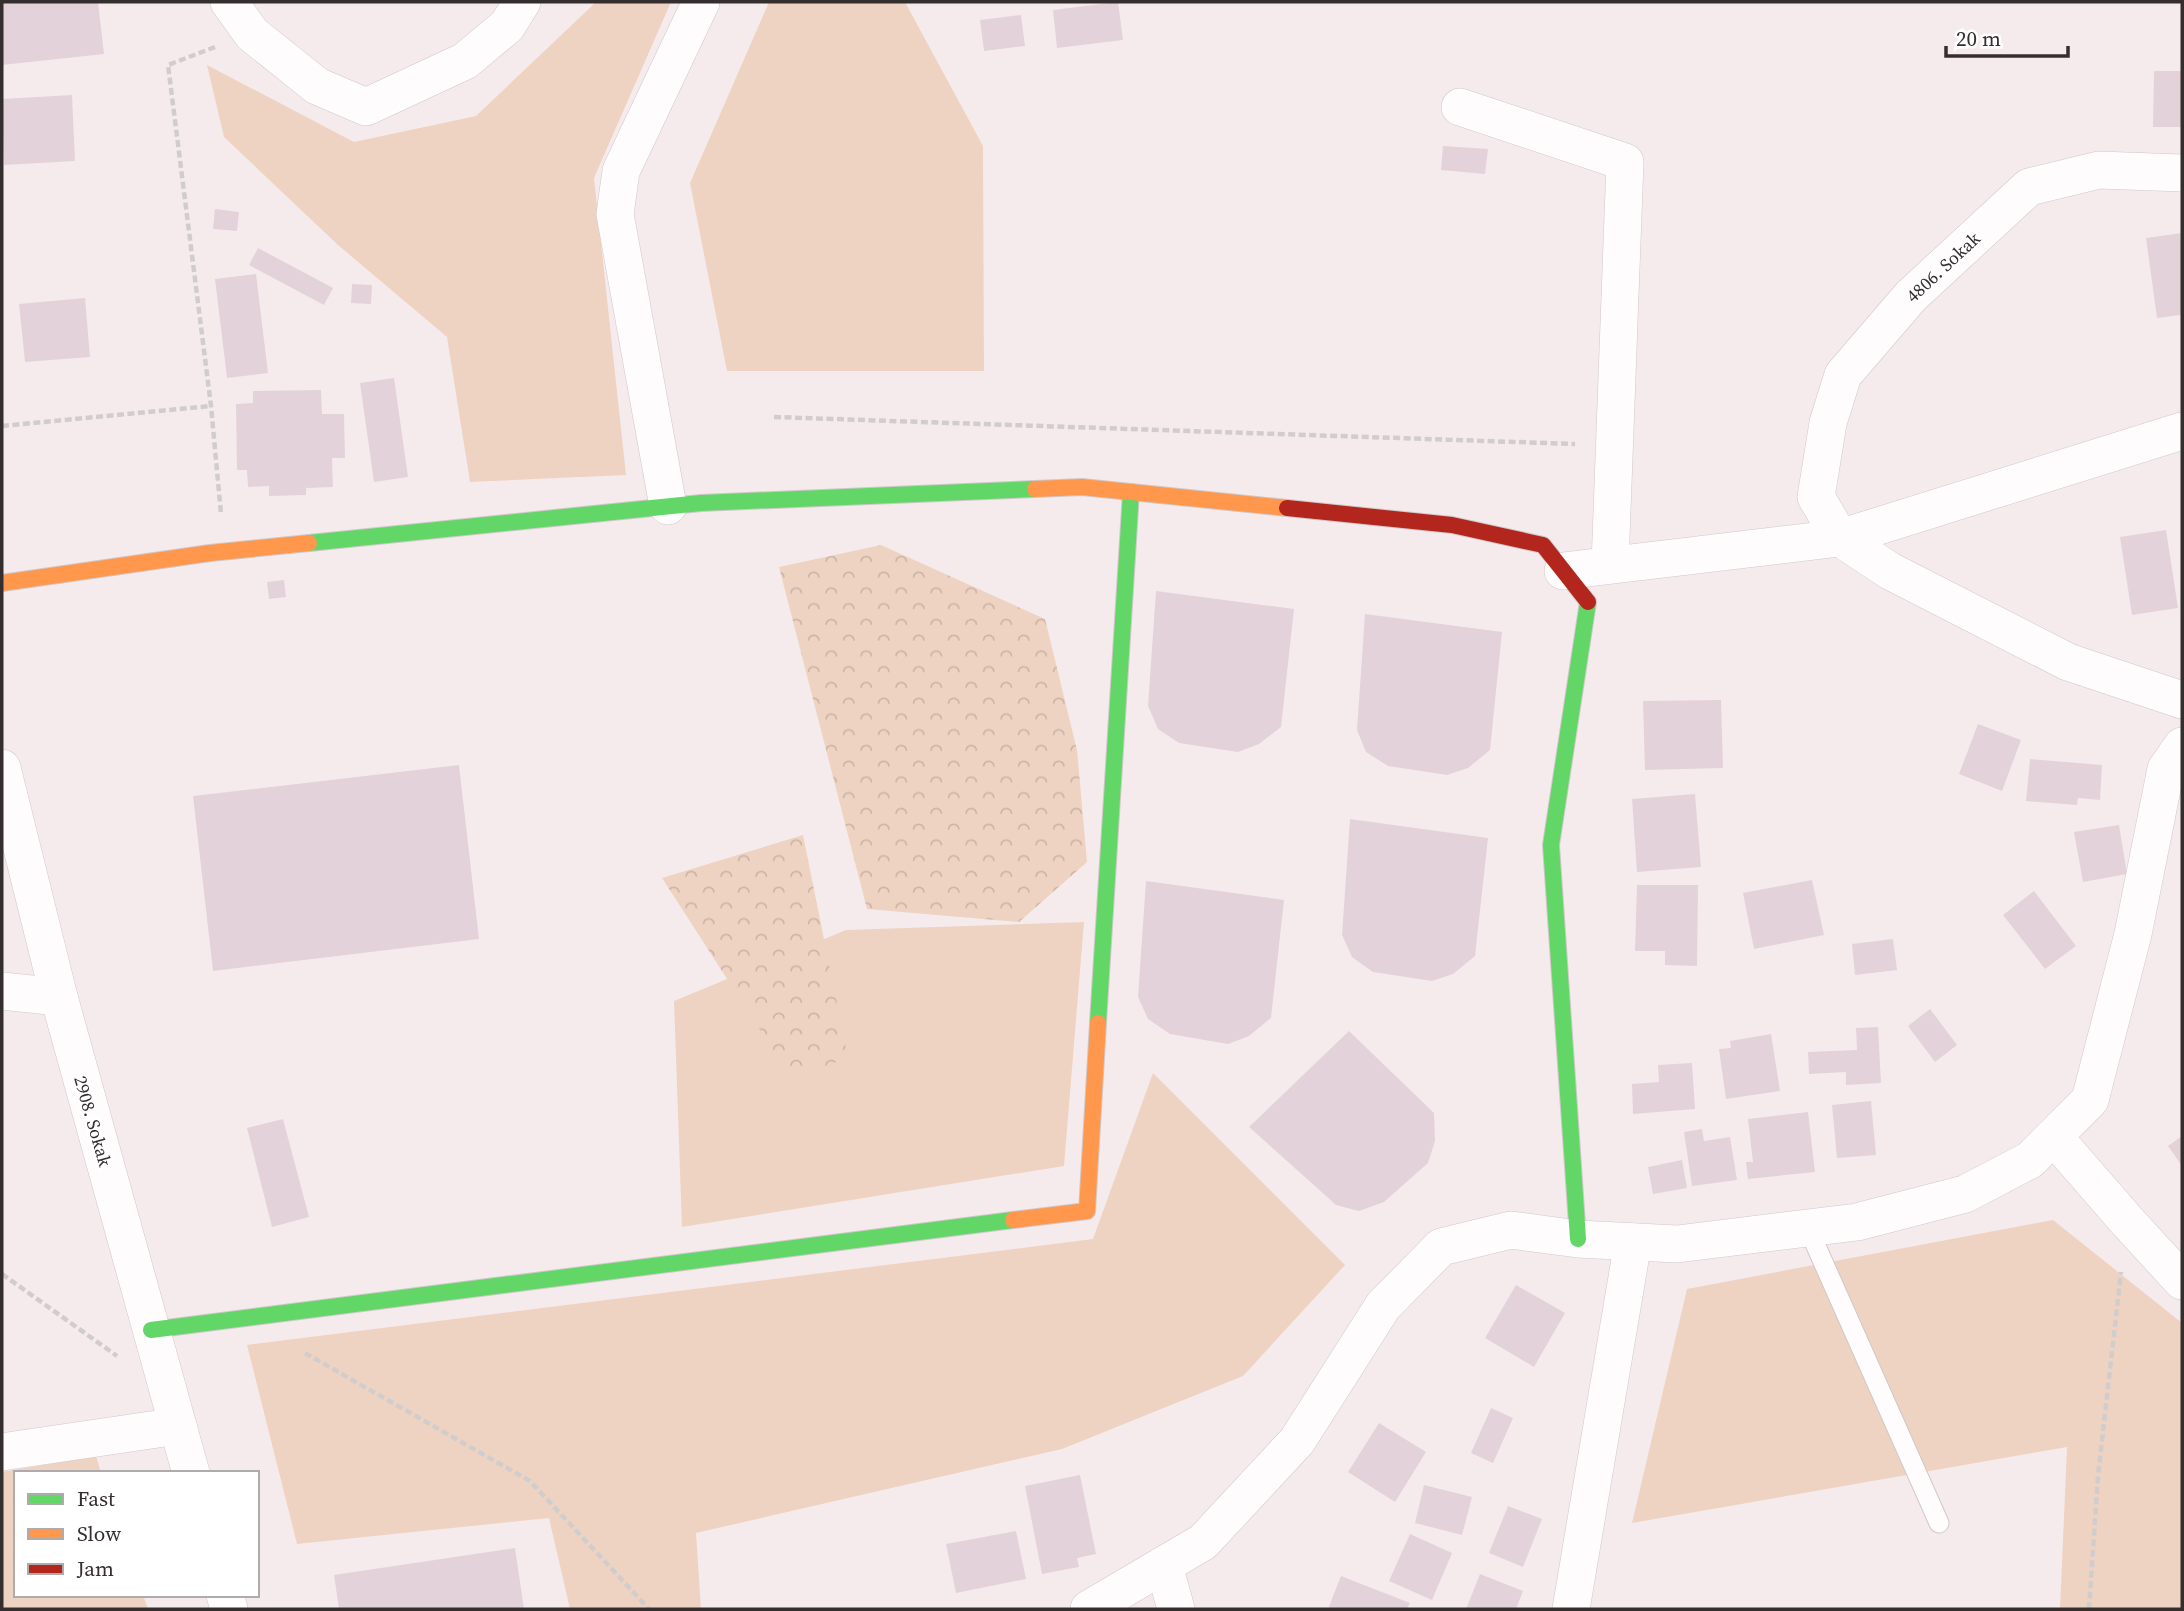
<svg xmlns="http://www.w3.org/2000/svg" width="2184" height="1611" font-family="'Source Serif 4',serif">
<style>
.green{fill:#eed3c2}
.forest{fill:url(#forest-crowns)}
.building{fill:#e4d2da}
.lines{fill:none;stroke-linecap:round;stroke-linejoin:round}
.lane-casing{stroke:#d0c8c9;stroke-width:21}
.street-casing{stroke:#d0c8c9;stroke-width:38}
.fast-casing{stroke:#d0c8c9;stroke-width:18}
.slow-casing{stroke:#d0c8c9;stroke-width:18}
.jam-casing{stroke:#d0c8c9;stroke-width:18}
.path{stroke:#d1cdcd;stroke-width:4.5;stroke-dasharray:7 3.5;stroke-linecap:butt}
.lane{stroke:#fefcfc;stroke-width:19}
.street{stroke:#fefcfc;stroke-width:37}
.fast{stroke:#63d668;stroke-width:16}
.slow{stroke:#ff974d;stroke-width:16}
.jam{stroke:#b3261e;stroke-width:16}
.labels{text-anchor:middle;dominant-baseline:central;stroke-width:6;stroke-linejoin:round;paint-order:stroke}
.street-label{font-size:18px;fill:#352e2f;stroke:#fff}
</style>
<defs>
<pattern id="forest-crowns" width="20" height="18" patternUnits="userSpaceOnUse" patternTransform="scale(1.75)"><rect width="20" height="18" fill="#eed3c2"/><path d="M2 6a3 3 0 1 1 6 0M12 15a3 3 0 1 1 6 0" fill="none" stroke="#cdb5a7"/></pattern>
</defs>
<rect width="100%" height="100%" fill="#f6ebec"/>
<g class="green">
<path d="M596 2H671L594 178 626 475 470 482 447 337 338 245 224 137 207 65 354 142 476 116Z"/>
<path d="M769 2H905L983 146 984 371H727L690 183Z"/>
<path d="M1084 922 1064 1166 682 1227 674 1001 846 930Z"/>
<path d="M1153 1073 1345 1265 1243 1376 1062 1449 696 1533 701 1609H570L549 1518 297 1544 247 1345 1093 1239Z"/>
<path d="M2053 1220 2182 1323V1609H2060L2067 1447 1632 1523 1687 1289Z"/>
<path d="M96 1456 101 1473H16V1595H143L148 1609H2V1472Z"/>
</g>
<g class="forest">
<path d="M881 545 1045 619 1077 750 1087 862 1019 922 867 909 779 567Z"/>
<path d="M803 835 848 1058 791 1078 662 878Z"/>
</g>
<g class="building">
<path d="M2 2H98L104 54 2 65Z"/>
<path d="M1118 2 1123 40 1057 48 1053 10Z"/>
<path d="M1021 15 1025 46 984 51 980 20Z"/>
<path d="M2154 71H2182V127H2153Z"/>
<path d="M72 95 75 161 4 165 2 99Z"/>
<path d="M1443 146 1488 149 1485 174 1441 170Z"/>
<path d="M215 209 239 212 237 231 213 229Z"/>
<path d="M2182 233V316L2180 315 2157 318 2146 238Z"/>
<path d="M258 248 333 288 324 305 249 265Z"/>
<path d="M256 274 268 373 227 378 215 279Z"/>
<path d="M352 284 372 285 371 304 351 303Z"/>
<path d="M85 298 90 357 25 362 19 304Z"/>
<path d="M394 378 408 477 374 482 360 383Z"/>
<path d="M321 390 322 414H344L345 458H332L333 487 306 488V495L269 496V486L248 487 247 470H237L236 404 253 403V391Z"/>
<path d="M2166 530 2178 608 2132 615 2120 537Z"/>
<path d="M284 580 286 597 269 599 267 582Z"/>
<path d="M1156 591 1294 609 1281 727 1259 744 1238 752 1179 743 1158 729 1148 706Z"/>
<path d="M1365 614 1502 632 1490 750 1468 768 1447 775 1388 766 1366 752 1357 730Z"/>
<path d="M1721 700 1723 768 1645 770 1643 701Z"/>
<path d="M1978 724 2021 740 2002 791 1959 774Z"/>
<path d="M2030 759 2102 765 2100 800 2078 798 2077 805 2026 801Z"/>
<path d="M459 765 479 939 213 971 193 796Z"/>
<path d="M1695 794 1701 867 1637 872 1632 799Z"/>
<path d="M1350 819 1488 838 1475 956 1453 974 1432 981 1373 972 1352 957 1342 935Z"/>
<path d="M2119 825 2127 874 2083 882 2074 832Z"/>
<path d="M1812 880 1824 935 1754 949 1743 893Z"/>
<path d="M1146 881 1284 900 1271 1018 1249 1036 1228 1044 1170 1034 1148 1019 1138 997Z"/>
<path d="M1637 885H1698L1697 966 1665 965V951H1635Z"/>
<path d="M2034 891 2076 946 2045 969 2003 915Z"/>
<path d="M1893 939 1897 970 1855 975 1852 944Z"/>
<path d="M1930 1009 1957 1045 1935 1062 1908 1026Z"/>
<path d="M1878 1027 1881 1083 1846 1085V1072L1809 1074 1808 1052 1857 1050 1856 1028Z"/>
<path d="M1349 1031 1434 1113 1435 1141 1428 1163 1384 1202 1359 1211 1336 1205 1249 1127Z"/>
<path d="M1771 1034 1780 1091 1726 1099 1719 1049 1731 1048 1730 1041Z"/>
<path d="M1692 1063 1695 1109 1633 1114 1632 1084 1659 1082 1658 1065Z"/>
<path d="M1871 1101 1876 1155 1837 1158 1832 1105Z"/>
<path d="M1808 1112 1815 1172 1748 1179 1746 1162H1753L1748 1119Z"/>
<path d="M283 1119 309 1217 272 1227 247 1128Z"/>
<path d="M1702 1129 1704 1141 1730 1137 1737 1180 1692 1186 1684 1132Z"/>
<path d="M2182 1136V1166L2168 1146Z"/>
<path d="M1682 1160 1687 1188 1653 1194 1648 1167Z"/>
<path d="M1516 1285 1565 1313 1534 1367 1485 1338Z"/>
<path d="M1491 1408 1513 1418 1493 1463 1471 1453Z"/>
<path d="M1379 1423 1426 1452 1395 1502 1348 1472Z"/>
<path d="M1080 1475 1096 1554 1077 1558 1079 1567 1042 1574 1025 1486Z"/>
<path d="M1424 1485 1472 1497 1462 1535 1415 1523Z"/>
<path d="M1508 1506 1542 1519 1523 1567 1489 1553Z"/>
<path d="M1016 1531 1026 1579 956 1593 946 1544Z"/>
<path d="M1410 1534 1452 1553 1432 1600 1389 1581Z"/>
<path d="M515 1548 524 1609H339L334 1575Z"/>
<path d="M1480 1574 1523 1591 1516 1609H1466Z"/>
<path d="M1341 1576 1410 1603 1407 1609H1328Z"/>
</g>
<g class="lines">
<g class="lane-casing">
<path id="lane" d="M1808 1228 1939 1523"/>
</g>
<g class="street-casing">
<g id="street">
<path d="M229 2 252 34 317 86 366 107 465 61 507 26 522 2"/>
<path d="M1460 107 1625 162 1610 565"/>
<path d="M2182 173 2099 170 2029 187 1911 296 1843 375 1828 423 1816 497 1840 538 1890 571 2068 662 2182 700"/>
<path d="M668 506 615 214 621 171 701 2"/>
<path d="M1563 571 1840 538 2182 431"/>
<path d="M2 768 59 997 191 1473"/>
<path d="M2 991 59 997"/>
<path d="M2054 1137 2127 1221 2182 1281"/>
<path d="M2 1452 178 1426"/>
<path d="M1164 1565 1176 1609"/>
<path d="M225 1595 229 1609"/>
<path d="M1089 1609 1203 1542 1297 1441 1383 1306 1441 1247 1511 1230 1578 1239 1677 1244 1857 1222 1965 1194 2030 1160 2090 1100 2133 934 2166 769 2182 746"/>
<path d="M1571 1609 1633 1242"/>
</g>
</g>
<g class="fast-casing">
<g id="fast">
<path d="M309 543 701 503 1035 489"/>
<path d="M1098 1023 1131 492"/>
<path d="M1578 1239 1551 845 1588 602"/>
<path d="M151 1330 1013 1220"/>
</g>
</g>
<g class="slow-casing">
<g id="slow">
<path d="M1035 489 1082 487 1287 508"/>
<path d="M2 583 210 553 309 543"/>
<path d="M1013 1220 1087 1211 1098 1023"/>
</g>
</g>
<g class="jam-casing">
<path id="jam" d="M1287 508 1452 525 1543 545 1588 602"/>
</g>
<g class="path">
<path d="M215 47 168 65 211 406 221 514"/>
<path d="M774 417 1575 444"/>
<path d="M2 426 211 406"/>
<path d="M2 1274 117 1356"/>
<path d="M305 1353 530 1481 649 1609"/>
<path d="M2089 1609 2098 1476 2121 1272"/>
</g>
<use href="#lane" class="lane"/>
<use href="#street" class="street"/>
<use href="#fast" class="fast"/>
<use href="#slow" class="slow"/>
<use href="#jam" class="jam"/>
</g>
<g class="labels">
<g class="street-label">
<text transform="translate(1943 267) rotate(-43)">4806. Sokak</text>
<text transform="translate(93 1121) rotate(74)">2908. Sokak</text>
</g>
</g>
<rect width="2184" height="1611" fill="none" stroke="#352e2f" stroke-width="7"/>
<rect x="14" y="1471" width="245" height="126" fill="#ffffff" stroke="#aeabac" stroke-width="2"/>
<rect x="28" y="1494" width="35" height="10" fill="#63d668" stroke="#aeabac" stroke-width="2"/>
<text x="77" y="1506" font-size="21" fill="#352e2f">Fast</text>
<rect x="28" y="1529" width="35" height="10" fill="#ff974d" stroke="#aeabac" stroke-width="2"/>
<text x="77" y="1541" font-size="21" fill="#352e2f">Slow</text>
<rect x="28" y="1564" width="35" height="10" fill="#b3261e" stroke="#aeabac" stroke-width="2"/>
<text x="77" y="1576" font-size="21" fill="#352e2f">Jam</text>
<path d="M1946 46v10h122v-10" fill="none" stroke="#352e2f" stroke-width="3.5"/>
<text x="1956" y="46" font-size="21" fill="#352e2f" stroke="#ffffff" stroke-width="5" paint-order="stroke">20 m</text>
</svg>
